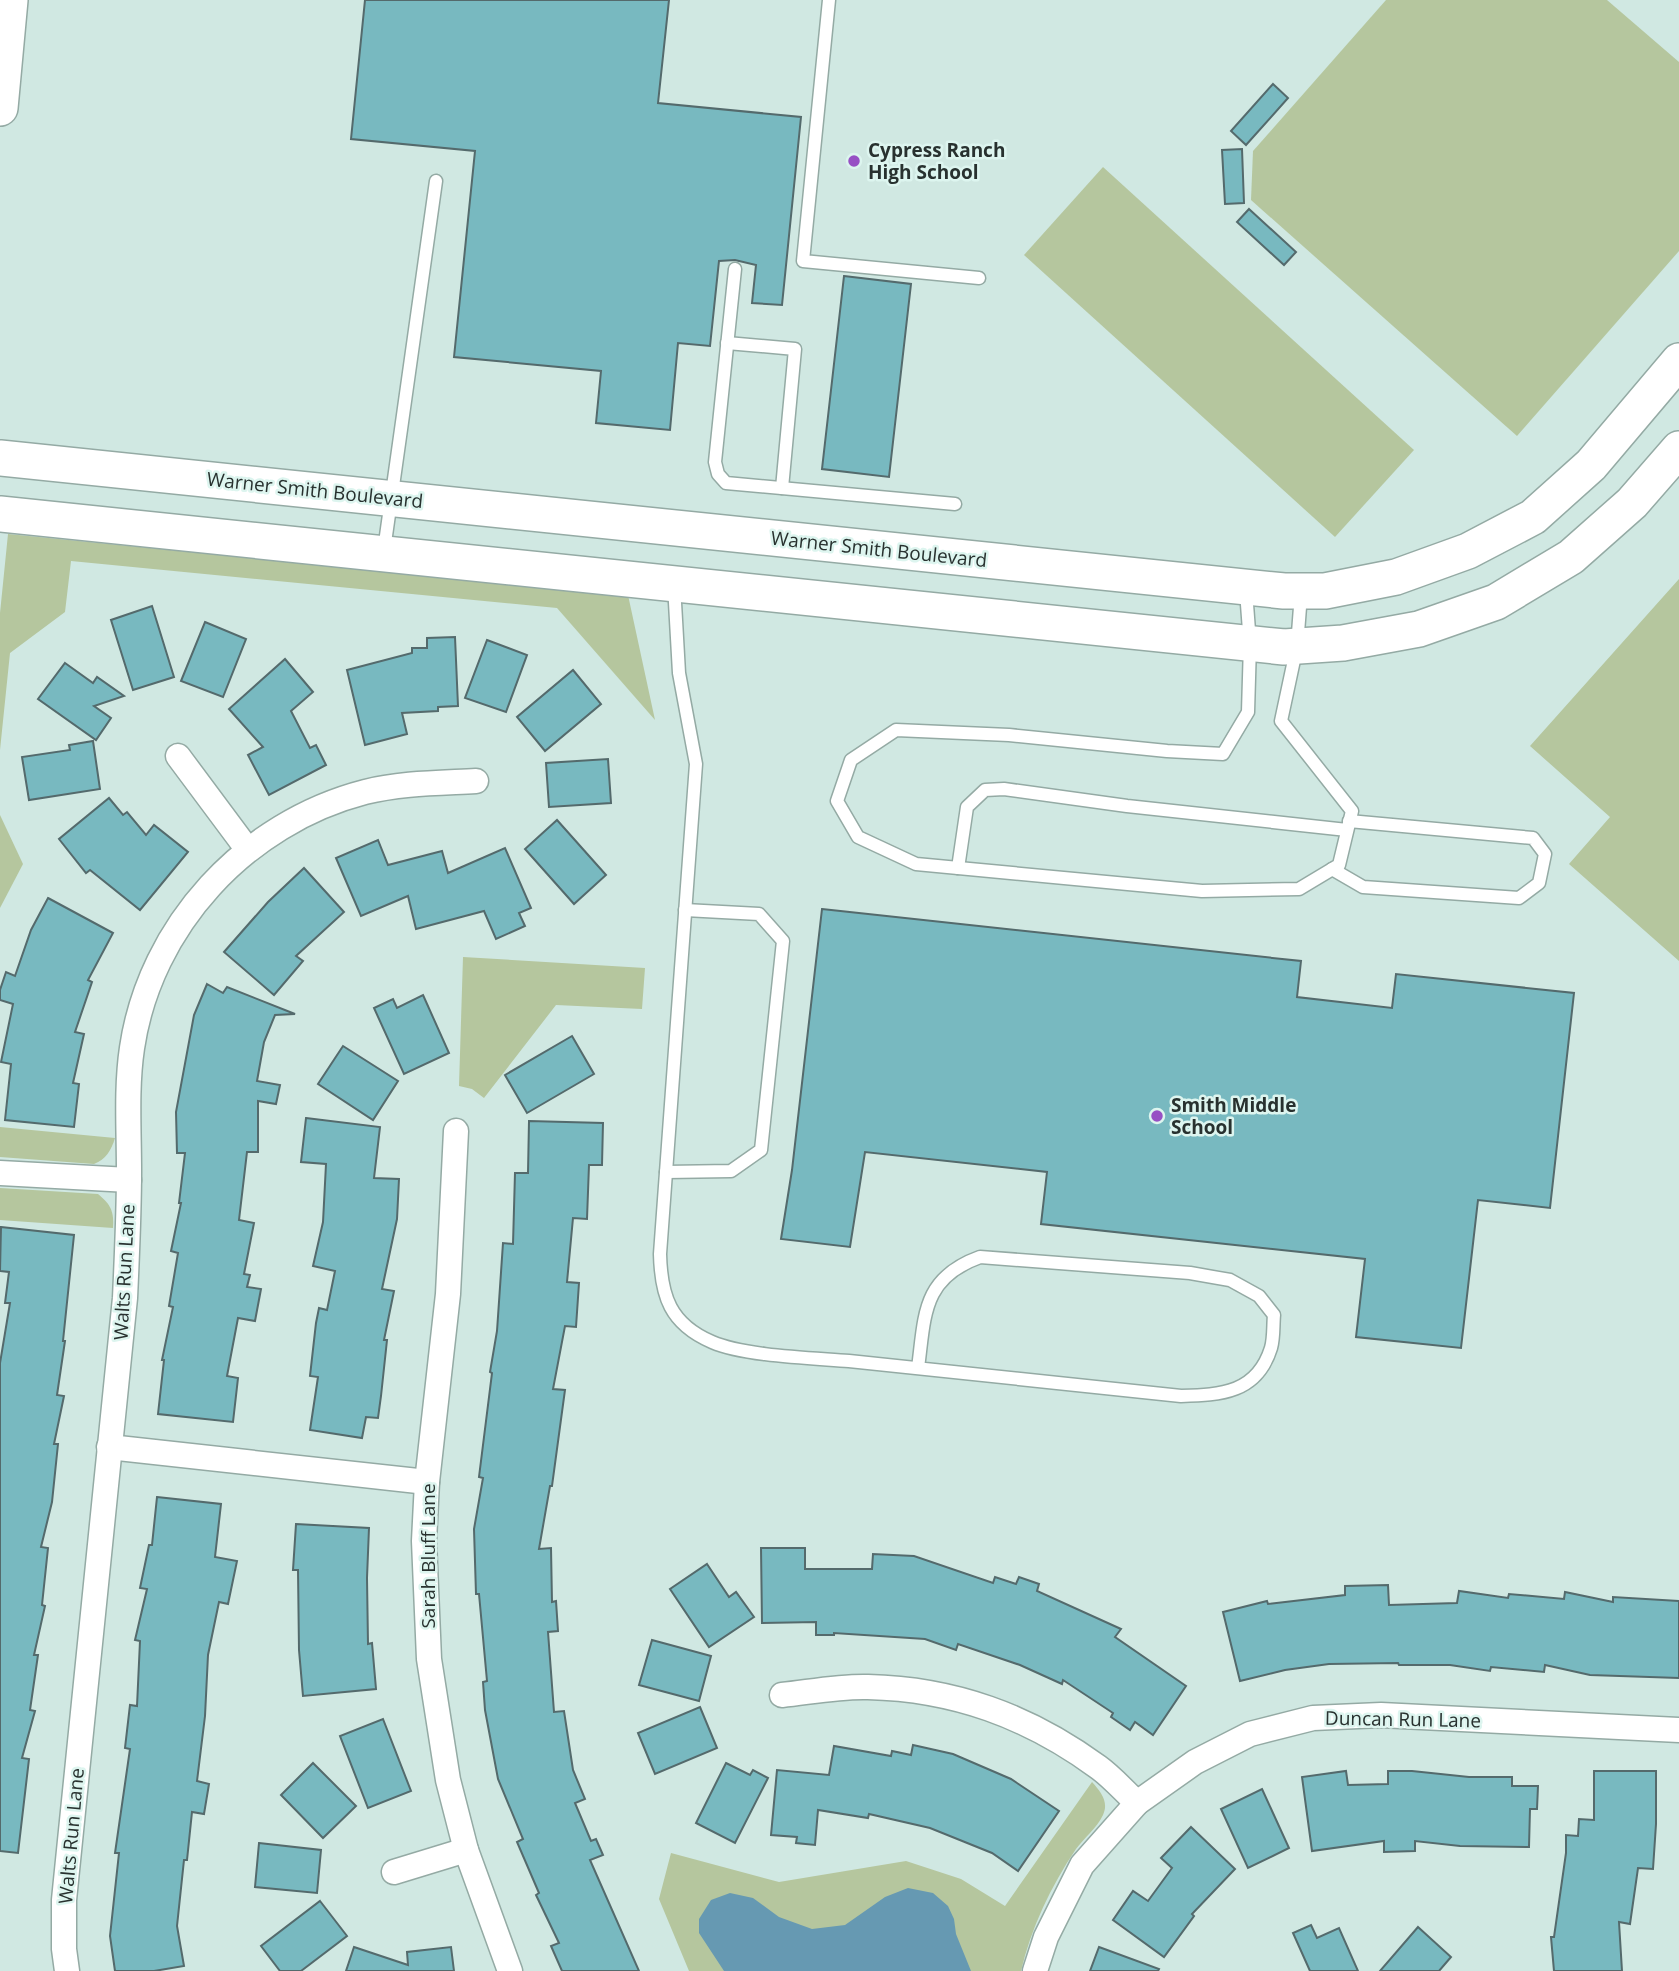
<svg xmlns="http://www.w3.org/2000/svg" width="1679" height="1971" font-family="'Open Sans',sans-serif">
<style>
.green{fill:#b5c69e}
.water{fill:#6699b2}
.building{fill:#78b9c0;stroke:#546a6c;stroke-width:2}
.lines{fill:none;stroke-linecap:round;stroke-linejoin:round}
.lane-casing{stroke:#94aaa4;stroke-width:15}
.street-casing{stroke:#94aaa4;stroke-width:27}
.secondary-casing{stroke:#94aaa4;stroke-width:38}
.lane{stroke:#fff;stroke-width:12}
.street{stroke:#fff;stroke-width:24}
.secondary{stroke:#fff;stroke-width:35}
.poi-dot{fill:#9750c4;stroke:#ddf5ef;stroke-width:2.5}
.labels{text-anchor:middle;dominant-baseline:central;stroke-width:5;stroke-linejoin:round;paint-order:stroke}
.poi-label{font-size:19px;font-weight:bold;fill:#28312f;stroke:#ddf5ef;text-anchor:start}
.street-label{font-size:19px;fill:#28312f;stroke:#ddf5ef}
</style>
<rect width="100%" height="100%" fill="#d0e8e2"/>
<g class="green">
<path d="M1386 0H1607L1679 62V251L1517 436 1251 200 1253 151Z"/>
<path d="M1103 167 1414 450 1335 537 1024 255Z"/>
<path d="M8 534 628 595 655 720 557 608 71 561 65 612 10 653 0 750V613Z"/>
<path d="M1679 579V961L1569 864 1610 817 1530 746Z"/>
<path d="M0 815 23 864 0 908Z"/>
<path d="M463 957 645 968 642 1009 556 1005 484 1098 472 1089 459 1086Z"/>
<path d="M0 1127 115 1138C111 1151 106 1159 94 1164L0 1157Z"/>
<path d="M0 1188 98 1194C111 1205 114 1211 113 1228L0 1220Z"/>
<path d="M1092 1782C1101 1792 1109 1802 1103 1815 1097 1828 1084 1838 1076 1849 1051 1886 1031 1928 1021 1971H689L659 1899 671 1853 779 1882 906 1861 961 1879 1005 1906Z"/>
</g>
<path class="water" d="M908 1888 933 1893 948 1906 954 1919 956 1934 971 1971H724L699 1933V1919L711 1900 730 1893 753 1898 779 1917 812 1929 845 1925 885 1897Z"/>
<g class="building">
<path d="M365 0H669L658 103 801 117 782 305 752 303 756 265 735 260 719 261 710 346 678 343 670 430 596 423 601 371 454 357 475 151 351 139Z"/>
<path d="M1273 84 1288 98 1246 145 1231 131Z"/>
<path d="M1242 149 1244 203 1225 204 1222 150Z"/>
<path d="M1249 209 1296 252 1284 265 1237 222Z"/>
<path d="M844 276 911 284 889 477 822 469Z"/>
<path d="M152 606 174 677 133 690 111 620Z"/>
<path d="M205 622 246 639 223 697 181 681Z"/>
<path d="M455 637 458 706 438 707V711L402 713 407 734 365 745 347 670 412 653V648H427V638Z"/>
<path d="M487 640 527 655 506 712 465 698Z"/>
<path d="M285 659 313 692 291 711 310 748 316 745 326 765 269 795 248 755 263 747 229 709Z"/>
<path d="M65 663 93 683 97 677 124 696 94 706 111 718 96 740 38 699Z"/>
<path d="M573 670 601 704 545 751 517 717Z"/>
<path d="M93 741 100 789 29 800 22 757 70 750 69 745Z"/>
<path d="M608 759 611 803 549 807 546 763Z"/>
<path d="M109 798 123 815 127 812 146 835 154 825 188 852 140 910 90 870 86 873 59 839Z"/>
<path d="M557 820 606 875 574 904 525 849Z"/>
<path d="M378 840 388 865 442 851 448 873 505 848 531 908 519 913 525 926 496 939 484 911 416 929 408 896 361 916 336 858Z"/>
<path d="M304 868 344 912 296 956 303 961 274 995 224 952 268 902Z"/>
<path d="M48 898 113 933 88 980 92 982 75 1032 84 1034 73 1083 79 1084 74 1127 5 1120 11 1064 1 1062 13 1004 0 1000V990L6 972 15 976 31 930Z"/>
<path d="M822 909 1301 961 1297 997 1392 1008 1396 974 1574 993 1550 1208 1478 1200 1461 1348 1356 1337 1365 1259 1041 1224 1047 1172 865 1152 850 1247 781 1239 792 1170Z"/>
<path d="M207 984 223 993 227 987 295 1014 275 1015 264 1042 257 1081 280 1085 276 1104 258 1101V1152H247L239 1220 254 1223 244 1274 250 1275 247 1287 261 1289 255 1321 238 1318 227 1376 238 1378 233 1422 158 1414 164 1360H162L173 1307 169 1306 178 1253 171 1251 181 1203H179L185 1153H177L176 1112 194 1015Z"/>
<path d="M423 995 449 1053 404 1074 374 1008 393 999 397 1008Z"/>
<path d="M572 1036 594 1074 527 1113 505 1075Z"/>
<path d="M343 1046 398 1081 373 1120 318 1084Z"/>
<path d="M306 1118 380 1127 374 1178 399 1179 397 1219 382 1289 394 1291 384 1340H387L381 1396 378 1418 366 1417 362 1438 310 1430 318 1377 310 1376 316 1323 319 1308 327 1310 335 1271 313 1266 323 1222 326 1164 301 1162Z"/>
<path d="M529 1121 603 1123 602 1165H589L587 1219 573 1218 567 1282 579 1283 576 1327 565 1326 553 1389 565 1390 552 1486H550L539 1549 551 1548 552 1602 556 1601 558 1631 548 1632 554 1712 564 1711 573 1770 585 1799 575 1803 591 1841 596 1839 603 1855 590 1860 639 1971H562L551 1946 559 1943 536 1895 539 1893 517 1842 523 1839 498 1779 485 1710 483 1682 487 1681 479 1594H476L474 1529 483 1478 479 1477 492 1373 490 1372 497 1331 503 1243 513 1244 515 1173H528Z"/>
<path d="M1 1227 74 1235 63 1341H65L57 1395 64 1396 54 1444H58L52 1502 41 1547 48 1548 42 1605 45 1606 34 1655H38L30 1710 35 1711 22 1758 29 1759 18 1853 0 1851V1363L10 1303H5L9 1272 0 1271Z"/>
<path d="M157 1497 221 1504 215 1557 237 1561 228 1604 219 1602 208 1655 205 1716 197 1781 209 1784 204 1814 192 1812 187 1860H184L177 1926 184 1966 154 1971H115L110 1936 119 1853H115L130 1749 125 1748 130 1705 137 1706 140 1641 135 1640 147 1589 140 1588 149 1545H152Z"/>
<path d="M296 1524 369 1528 367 1578 368 1644 372 1643 376 1689 303 1696 299 1650 298 1570H293Z"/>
<path d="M761 1548H805V1569H872L873 1554 914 1556 993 1583 995 1577 1016 1584 1019 1577 1039 1584 1037 1591 1121 1629 1115 1637 1186 1686 1153 1735 1135 1722 1130 1730 1111 1717 1113 1713 1063 1680 1062 1684 1020 1665 958 1644 956 1650 925 1639 834 1633V1635H816V1622L762 1623Z"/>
<path d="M707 1564 729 1597 736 1592 754 1617 709 1647 670 1589Z"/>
<path d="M1388 1585 1389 1605 1457 1603 1459 1591 1508 1598 1509 1594 1564 1599 1565 1592 1613 1602V1597L1679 1601V1678L1590 1675 1545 1665 1544 1672 1491 1667 1490 1671 1450 1665H1399L1398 1663 1329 1664 1285 1670 1240 1681 1223 1612 1267 1601 1268 1604 1345 1595V1586Z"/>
<path d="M652 1640 711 1656 699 1701 639 1685Z"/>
<path d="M700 1707 717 1748 655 1774 638 1733Z"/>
<path d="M383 1719 411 1791 368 1808 340 1736Z"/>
<path d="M913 1745 953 1754 1011 1779 1059 1811 1018 1871 992 1853 930 1828 869 1814 868 1818 818 1810 815 1845 796 1843 797 1837 771 1835 777 1770 829 1775 834 1746 891 1756 892 1751 911 1755Z"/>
<path d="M313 1763 356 1806 323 1838 281 1795Z"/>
<path d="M726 1763 750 1775 753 1770 768 1778 735 1843 696 1823Z"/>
<path d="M1346 1771 1348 1785 1388 1784V1771H1412L1469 1777H1512V1786H1538L1537 1809H1530L1529 1847 1460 1846 1415 1841V1851L1384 1852V1841L1312 1851 1302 1777Z"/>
<path d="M1594 1771H1656V1824L1653 1869 1638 1868 1630 1924 1619 1922 1622 1971H1554L1551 1937H1554L1566 1853V1835L1578 1836 1579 1819 1594 1820Z"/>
<path d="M1262 1789 1289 1848 1248 1868 1221 1809Z"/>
<path d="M1191 1827 1235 1869 1192 1914 1194 1916 1164 1957 1113 1920 1133 1891 1148 1901 1172 1868 1161 1858Z"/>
<path d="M259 1843 321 1850 317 1893 255 1887Z"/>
<path d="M320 1901 347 1936 301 1971H280L261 1946Z"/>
<path d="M1311 1925 1317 1938 1339 1928 1358 1971H1310L1293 1933Z"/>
<path d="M1418 1927 1451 1957 1439 1971H1380Z"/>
<path d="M354 1947 408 1965 407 1952 451 1947 454 1971H346Z"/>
<path d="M1099 1947 1159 1969 1158 1971H1090Z"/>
</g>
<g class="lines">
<g class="lane-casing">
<g id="lane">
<path d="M829 0 803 261 979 278"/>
<path d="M735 269 715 462 718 474 726 483 955 504"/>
<path d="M727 343 795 349 782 488"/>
<path d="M384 550 436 181"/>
<path d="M674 585 679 673 696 764 660 1254C661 1296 670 1324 712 1342 744 1356 812 1358 849 1361 959 1373 1070 1384 1181 1396 1221 1395 1257 1393 1271 1348 1274 1338 1273 1325 1274 1315L1259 1296 1230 1280 1190 1273 980 1257C922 1278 925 1315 918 1368"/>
<path d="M1246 591 1250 644 1248 712 1223 754 1167 751 1009 735 896 730 851 760 837 801 858 837 916 864 1202 891 1299 889 1339 865 1352 811 1281 721 1297 646 1301 594"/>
<path d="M958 868 967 807 985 790 1004 789 1127 806 1347 830"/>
<path d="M1332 869 1363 887 1519 898 1539 883 1545 854 1533 838 1349 821"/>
<path d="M666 1172 731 1171 761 1150 783 941 759 914 685 910"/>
</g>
</g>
<g class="street-casing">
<g id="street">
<path d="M178 756 248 850"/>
<path d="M456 1131 448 1294 427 1482 424 1541 429 1659 448 1780 466 1850 510 1971"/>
<path d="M0 1173 129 1180"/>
<path d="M109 1447 427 1482"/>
<path d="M782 1695C810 1692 840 1686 868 1687 954 1689 1028 1716 1098 1767 1112 1777 1124 1791 1137 1803"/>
<path d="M394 1872 466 1850"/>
<path d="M67 1971 64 1949V1900L125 1298C127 1255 129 1213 129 1171 129 1130 126 1088 132 1048 150 926 245 823 365 792 400 783 439 783 476 781"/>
<path d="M1035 1971 1046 1937 1082 1865 1137 1803 1195 1762 1250 1734 1313 1718 1381 1715 1679 1730"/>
</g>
</g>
<g class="secondary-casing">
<g id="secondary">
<path d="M0 108 10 0"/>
<path d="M0 458 1284 591H1325L1396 577 1468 551 1533 517 1591 465 1679 361"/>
<path d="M0 514 1284 647 1343 643 1419 629 1496 602 1571 557 1632 503 1679 449"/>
</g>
</g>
<use href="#lane" class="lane"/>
<use href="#street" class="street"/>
<use href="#secondary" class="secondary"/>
</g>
<g class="poi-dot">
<circle cx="854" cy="161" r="7"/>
<circle cx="1157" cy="1116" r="7"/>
</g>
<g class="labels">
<g class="poi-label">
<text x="868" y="150">Cypress Ranch<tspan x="868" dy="22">High School</tspan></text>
<text x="1171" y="1105">Smith Middle<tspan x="1171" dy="22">School</tspan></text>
</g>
<g class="street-label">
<text transform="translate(315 490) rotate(6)">Warner Smith Boulevard</text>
<text transform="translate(879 549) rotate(6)">Warner Smith Boulevard</text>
<text transform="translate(124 1272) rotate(-87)">Walts Run Lane</text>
<text transform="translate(428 1556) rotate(-90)">Sarah Bluff Lane</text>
<text transform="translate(1403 1719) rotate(1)">Duncan Run Lane</text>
<text transform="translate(71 1836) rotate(-85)">Walts Run Lane</text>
</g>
</g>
</svg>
